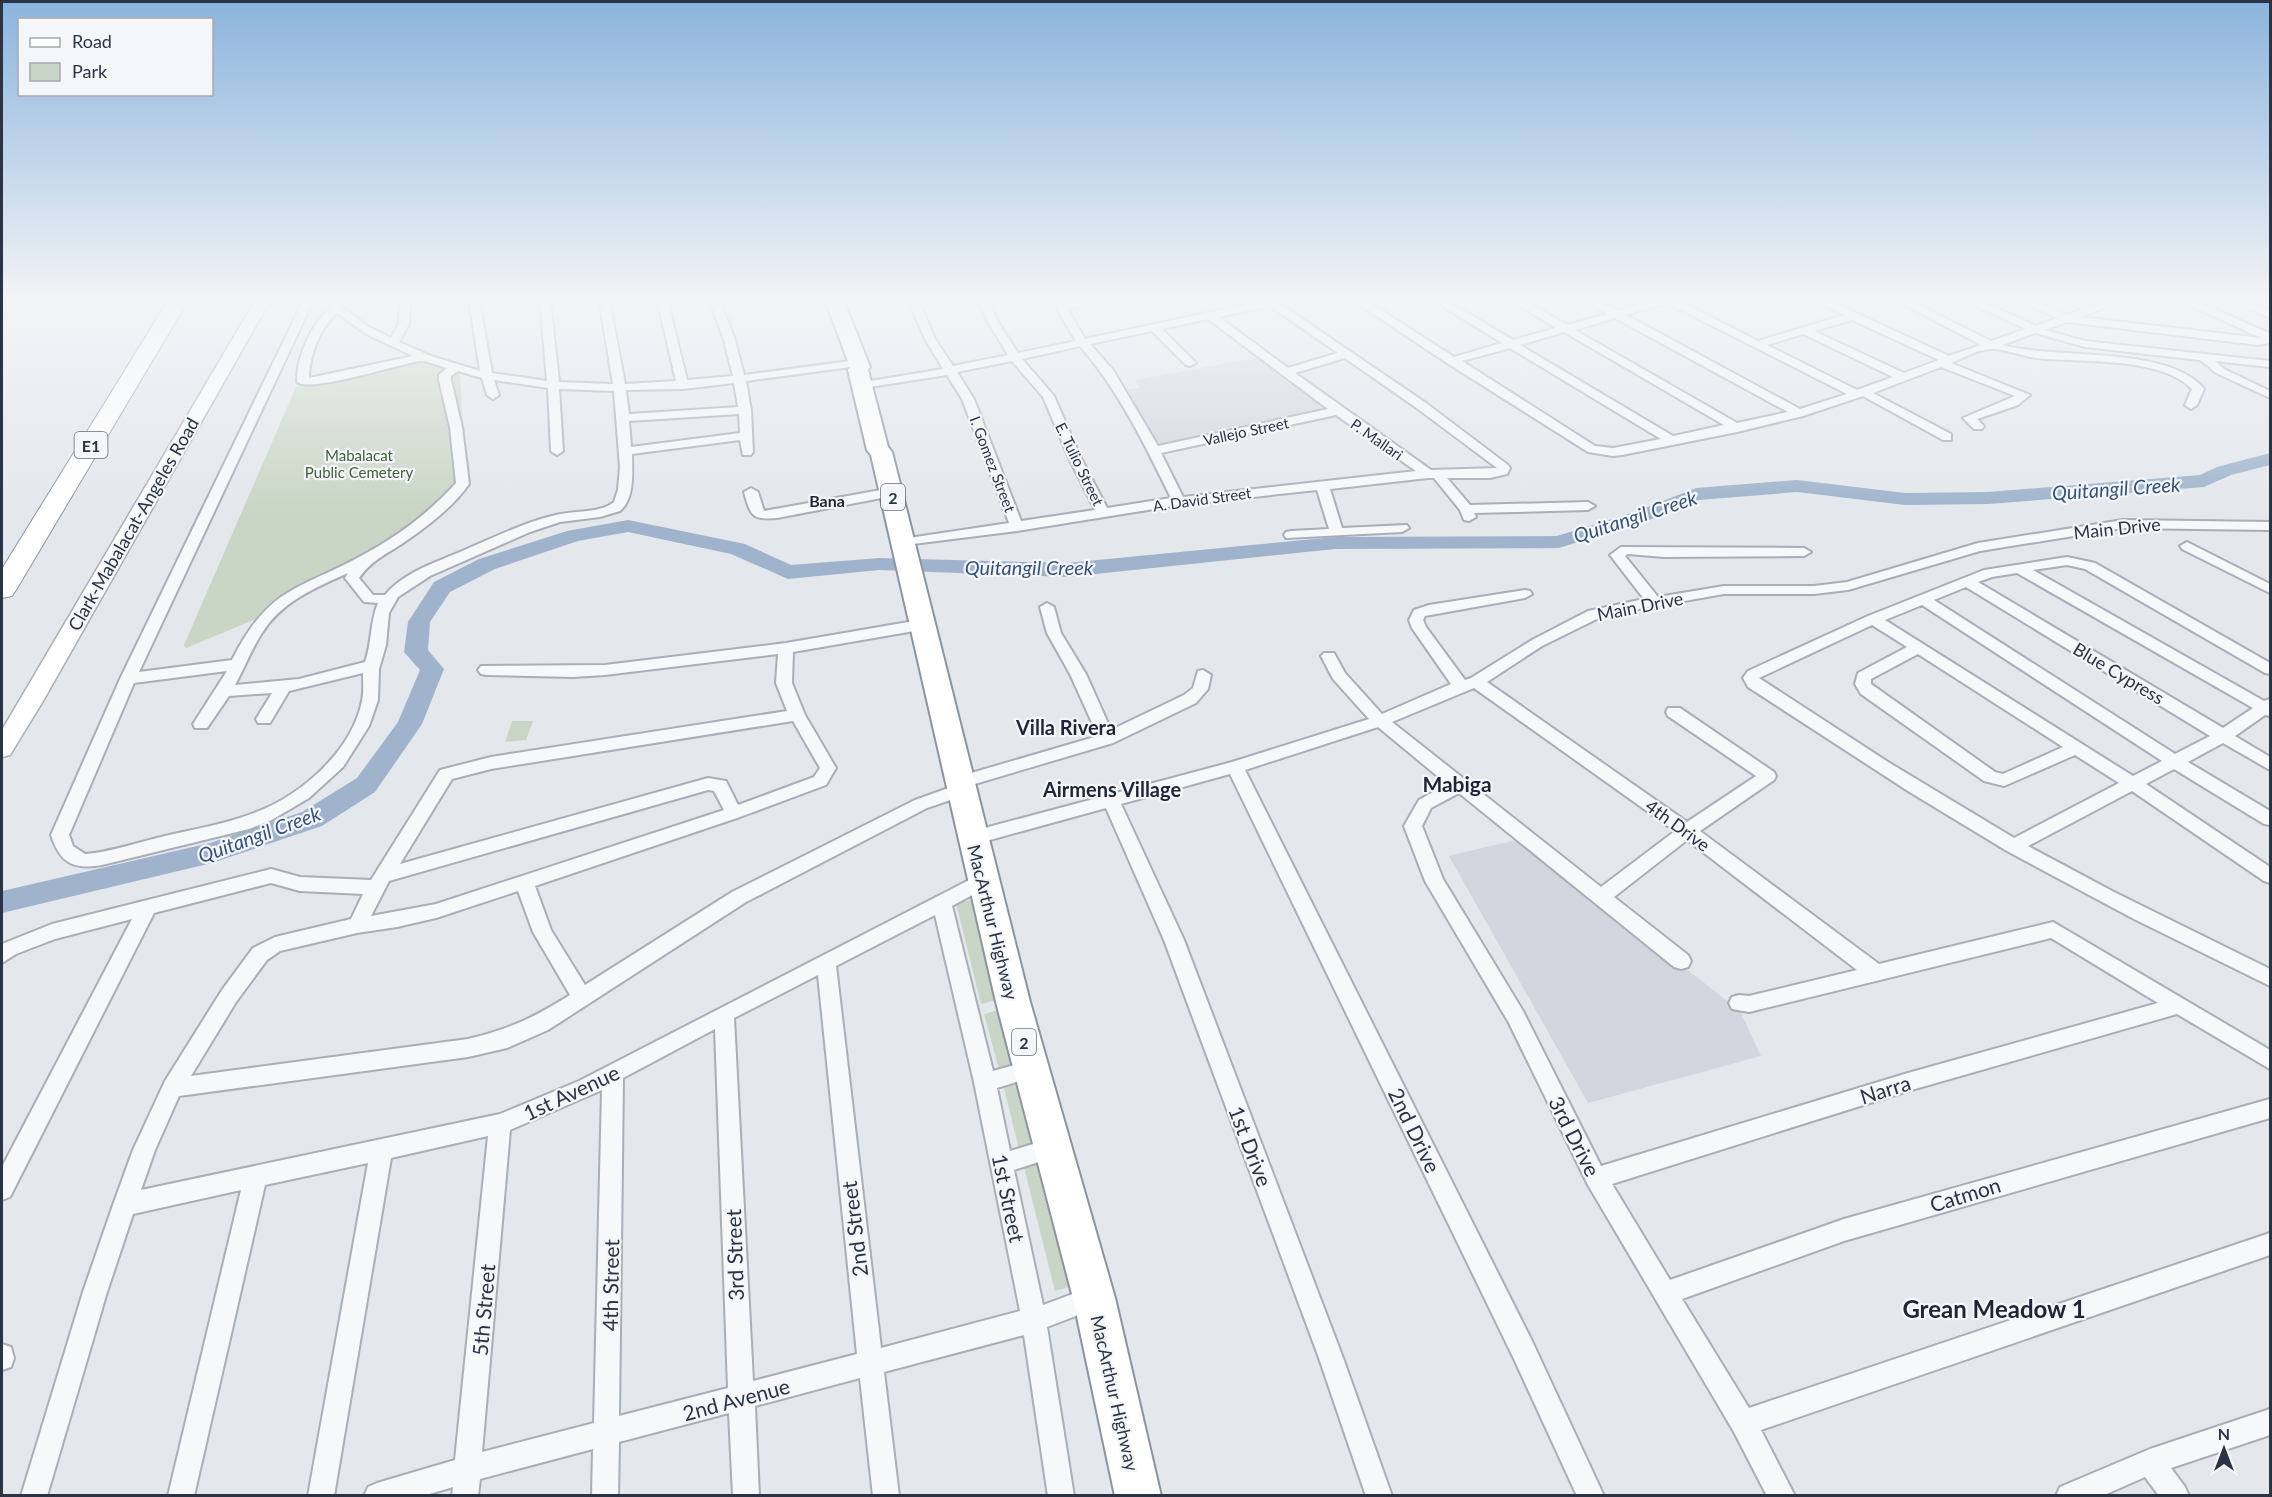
<svg xmlns="http://www.w3.org/2000/svg" width="2272" height="1497" font-family="Lato,sans-serif">
<style>
.built{fill:#d2d6de}
.green{fill:#c9d6c5}
.lines{fill:none;stroke-linecap:round;stroke-linejoin:round}
.river{fill:#9fb4cc;fill-rule:evenodd}
.minor-casing{stroke:#a9aeb7;stroke-width:4}
.secondary-casing{stroke:#a9aeb7;stroke-width:3}
.trunk-casing{stroke:#8b94a3;stroke-width:4}
.motorway-casing{stroke:#8b94a3;stroke-width:2}
.minor{fill:#f7f8fa;fill-rule:evenodd}
.secondary{fill:#fff;fill-rule:evenodd}
.trunk{fill:#fff;fill-rule:evenodd}
.motorway{fill:#fff;fill-rule:evenodd}
.labels{text-anchor:middle;dominant-baseline:central;stroke-width:4.5;stroke-linejoin:round;paint-order:stroke}
.far-street-label{font-size:15px;fill:#2b3445;stroke:#f4f6f9}
.far-park-label{font-size:15px;fill:#3f6138;stroke:#f4f6f9}
.shield{fill:#f4f6f9;stroke:#676e7b;stroke-width:1.5}
.shield-label{font-size:16px;font-weight:bold;fill:#2b3445}
.far-neighbourhood-label{font-size:16px;font-weight:bold;fill:#1d2536;stroke:#f4f6f9}
.street-label{font-size:18px;fill:#2b3445;stroke:#f4f6f9}
.water-label{font-size:20px;font-style:italic;fill:#34527a;stroke:#f4f6f9}
.neighbourhood-label{font-size:20px;font-weight:bold;fill:#1d2536;stroke:#f4f6f9}
.quarter-label{font-size:21px;font-weight:bold;fill:#1d2536;stroke:#f4f6f9}
.near-street-label{font-size:21px;fill:#2b3445;stroke:#f4f6f9}
.near-neighbourhood-label{font-size:24px;font-weight:bold;fill:#1d2536;stroke:#f4f6f9}
</style>
<rect width="100%" height="100%" fill="#e4e7ec"/>
<g class="built">
<path d="M1261 357 1332 410 1157 446 1125 390 1139 388 1135 380Z"/>
<path d="M1520 839 1740 1011 1761 1056 1588 1103 1449 856Z"/>
</g>
<g class="green">
<path d="M439 356 460 369 465 487 442 512 337 571 280 609 186 648 184 645 296 387Z"/>
<path d="M512 721H533L526 740 505 742Z"/>
<path d="M971 900 996 1000 981 1004 956 903Z"/>
<path d="M999 1010 1016 1068 1000 1073 984 1014Z"/>
<path d="M1018 1080 1036 1149 1020 1153 1003 1084Z"/>
<path d="M1036 1160 1069 1287 1055 1291 1023 1163Z"/>
</g>
<g class="lines">
<path class="river" d="M2270 453V465L2231 475 2204 487 1988 504 1905 505 1797 492 1699 500 1649 520 1559 548 1335 549 1067 577 879 570 788 579 731 554 628 532 578 541 495 569 450 592 430 622 428 650 444 669 422 724 375 792 322 826 212 863 2 913V891L210 843 302 812 357 778 398 722 420 670 404 652 408 622 434 582 479 559 567 531 628 520 745 544 791 565 879 558 1067 563 1335 537 1557 536 1635 512 1696 488 1797 480 1905 493 1988 492 2200 475 2217 467Z"/>
<g class="minor-casing">
<g id="minor">
<path d="M304 299H314L139 672 232 660C269 587 296 591 361 556 397 537 429 513 456 483L450 427 439 380V375L447 368C439 366 429 361 420 361 399 364 310 393 297 382 297 356 311 323 332 307V299H342V307L369 327 391 338 399 324 400 299H410L409 324 399 342 431 356 480 371 469 299H479L492 373 547 381 540 299H550L559 382 613 384 599 299H609L625 384 676 381 657 299H667L687 380 733 376 723 337 709 299H719L734 337 744 375 858 360 864 363 858 366 746 381 751 410 753 452 751 455H743L740 440 632 454C632 472 635 498 620 511L600 517 560 522 530 532 430 576 398 597 389 613 386 645 379 669 378 700 369 726 343 767 309 798 270 821 249 829 102 865C73 870 60 863 51 835L120 679ZM337 313 366 334 413 356 309 378C309 356 320 328 337 313ZM458 371 482 378 487 395 493 399 499 395 494 380 548 388 551 451 557 455 563 451 559 389 614 391 620 467 618 490 614 502C599 514 574 510 556 515 525 522 498 536 469 548 441 561 406 570 385 595H373L359 578C372 560 385 555 403 543 427 527 452 508 469 484L462 427 451 380V376ZM734 383 738 407 629 414 626 390 683 389ZM739 414 740 433 631 447 629 421ZM348 573 345 578 364 602 378 603C370 621 372 643 365 662L299 679 235 685C245 667 251 650 262 633 282 601 315 588 348 573ZM227 671 193 724 195 728H207L229 696 272 693 256 719 258 723H270L289 691 363 673C363 683 364 692 362 701 352 751 301 796 254 813 226 824 195 829 165 836 139 842 112 852 85 854L73 846 69 835 134 683Z"/>
<path d="M908 299H918L935 339 953 366 1008 355 988 322 978 299H988L998 322 1018 353 1076 341 1051 299H1061L1064 304 1083 299H1102L1068 310 1085 339 1263 301 1261 299H1284V303L1280 304 1426 403 1508 465 1510 468 1507 474 1490 478H1447L1470 505 1588 502 1595 506 1588 510 1474 513 1476 517 1469 521 1464 520 1460 510 1434 478H1428L1330 489 1342 528 1407 525 1409 528 1402 532 1286 538 1284 535 1286 532 1291 531 1329 529 1317 490 1179 505 1017 531 897 546 895 543 897 540 902 539 1009 523 962 399 947 375 870 387 864 384 870 381 943 369 925 339ZM1270 306 1338 353 1288 368 1219 317ZM1208 319 1328 409 1158 446 1113 370 1090 344 1152 331 1186 365 1190 366 1196 363 1162 329ZM1080 346C1119 391 1145 445 1171 498L1107 508 1081 458 1054 396 1022 359ZM1345 358 1418 409 1497 468 1431 470 1295 373ZM1012 361 1043 397 1069 458 1095 510 1021 521 974 399 957 372ZM1336 415 1416 471 1183 497 1161 453Z"/>
<path d="M1351 299H1364L1454 357 1502 343 1431 299H1444L1513 340 1556 328 1509 299H1522L1567 325 1607 314 1583 299H1597L1618 311 1658 299H1676L1758 341 1844 315 1812 299H1826L1949 356 1981 345 1893 299H1907L1991 341 2026 329 1961 299H1976L2036 326 2057 318 2016 299H2031L2067 315 2112 299H2128L2080 317 2261 338 2176 299H2191L2269 333 2270 343 2258 345 2067 322 2045 330 2085 341 2270 361V367L2215 361 2224 369 2270 391V398L2216 373 2200 360 2085 347 2035 333 2002 345C2055 360 2169 345 2204 389L2197 405 2191 409 2185 405 2192 389C2160 356 2080 363 2036 358 2024 356 2001 348 1991 349 1979 349 1963 358 1951 363L2030 395 2018 405 1977 419 1984 426 1982 429H1974L1963 418 2015 396 1941 367 1873 393 1951 434V440H1943L1863 396 1803 416 1737 432 1622 455 1613 456 1588 452 1447 363ZM1667 303 1847 394 1800 409 1626 315ZM1615 318 1788 412 1737 423 1575 330ZM1852 320 1939 360 1904 373 1814 331ZM1564 332 1724 425 1673 436 1520 345ZM1803 334 1893 377 1857 390 1767 345ZM1510 348 1661 439 1613 448 1595 446 1462 361Z"/>
<path d="M2228 299H2243L2270 311V318Z"/>
<path d="M751 488 758 492 764 511 892 488 899 492 892 496 777 518C751 520 751 516 744 492Z"/>
<path d="M2123 520 2270 522V530L2123 528 1980 551 1848 590 1814 594H1724L1605 615 1542 646 1487 682 1687 822 1756 776 1668 716 1666 712 1668 708H1680L1774 772 1776 776 1774 780 1700 831 1879 964 2053 922 2270 1050V1069L2177 1014 1908 1091 1612 1184 1670 1280 1844 1219 2270 1099V1118L1844 1241 1682 1299 1749 1408 2270 1233V1255L1761 1430 1795 1496H1767L1734 1432 1588 1185 1509 1023 1425 881 1404 826 1419 800 1447 784 1378 727 1245 770 1532 1341 1604 1496H1577L1514 1359 1230 774 1121 804 1184 940 1343 1358 1392 1496H1366L1319 1358 1164 940 1106 808 972 845 966 843 963 838 966 833 1232 762 1369 719 1333 679 1321 656 1324 653H1334L1345 673 1382 714 1451 684 1412 628 1409 620 1414 610 1429 605 1525 590 1530 591 1532 594 1525 598 1425 616 1423 620 1426 627 1465 680 1471 678 1532 640 1588 611 1644 599 1610 555 1621 547 1804 548 1811 552 1804 556 1664 557 1628 554 1625 556 1658 597 1724 586H1814L1847 582 1978 543ZM1474 688 1675 831 1601 887 1392 722ZM1459 793 1674 967 1681 969 1688 967 1691 961 1688 955 1614 897 1687 840 1857 970 1749 996 1739 995 1732 997 1729 1003 1732 1009 1749 1012 2051 938 2158 1003 1908 1073 1601 1166 1523 1011 1443 879 1422 826 1431 808Z"/>
<path d="M2187 542 2270 584V593L2182 549 2180 546Z"/>
<path d="M2067 557 2095 563 2270 663V674L2265 673 2085 569 2067 565 2033 570 2264 701 2270 699V716L2265 715 2235 736 2270 757V770L2223 743 2188 762 2270 811V825L2264 824 2174 769 2146 784 2270 867V883L2264 881 2132 791 2028 846 2114 892 2270 969V986L2134 919 2007 851 1908 791 1748 687 1743 678 1748 671 1868 616 1984 570ZM2017 573 2253 708 2223 728 1978 582 1992 577ZM1966 587 2210 736 2175 754 1934 600ZM1922 605 2162 761 2133 776 1885 620ZM1872 625 1907 647 1858 673 1855 684 1861 694 1984 781 2004 786 2075 755 2119 783 2014 838 1888 762 1759 678ZM1918 654 2063 747 2003 774 1995 772 1871 684V679Z"/>
<path d="M1047 603 1054 607 1061 633 1086 674 1111 730 1184 695 1193 688 1198 671 1203 670 1211 675 1208 689 1196 703 1113 743 968 786 971 790 968 794 927 808 746 902 548 1030 507 1048 468 1057 179 1096 155 1150 141 1190 500 1114 579 1081 977 876 983 874 989 876 992 881 989 886 952 906 993 1071 1032 1060 1039 1063 1042 1069 1039 1075 997 1088 1010 1151 1053 1138 1061 1141 1064 1148 1061 1155 1014 1170 1043 1305 1094 1286 1102 1290 1106 1298 1102 1306 1047 1327 1074 1496H1048L1024 1335 884 1372 899 1496H873L860 1378 755 1406 759 1496H733L729 1413 619 1442 618 1496H592L593 1449 480 1479 478 1496H452L453 1487 423 1496H364L368 1487 377 1483 455 1460 488 1136 391 1158 334 1496H308L368 1163 265 1185 194 1496H168L241 1190 133 1214 107 1292 47 1496H21L83 1292 113 1205 133 1150 165 1081 222 990 253 948 275 937 351 919 363 894 300 891 271 883 154 913 10 1197 2 1200V1167L132 919 55 939 16 954 2 963V944L52 924 271 869 300 877 371 880 440 770 491 757 787 711 776 683 778 654 605 675 573 677 486 675 481 674 478 670 481 666 605 665 786 643 920 620 925 622 927 625 920 630 793 652 792 683 805 715 836 768 826 785 740 817 535 886 551 930 585 985 732 892 915 800 954 786 952 782 954 778 1098 736 1070 674 1047 633 1040 607ZM793 721 820 768 814 777 738 805 726 781 708 778 400 864 452 779 491 769ZM708 790 714 791 724 810 436 904 371 916 389 881ZM518 891 533 932 570 995C533 1018 510 1029 468 1039L191 1076 236 1002 267 960 280 951 357 933 397 927 436 918ZM935 915 974 1082 1020 1311 881 1348 836 966ZM818 975 857 1354 753 1381 734 1018ZM715 1029 728 1388 619 1416 623 1078ZM602 1090 594 1423 482 1452 510 1130Z"/>
<path d="M2 1344 11 1347 14 1358 11 1367 2 1370Z"/>
<path d="M2270 1409V1435L2171 1468 2185 1487 2189 1496H2159L2145 1477 2102 1496H2056L2060 1487 2150 1449Z"/>
</g>
</g>
<g class="secondary-casing">
<path id="secondary" d="M256 299H271L43 701 10 755 2 757V730Z"/>
</g>
<g class="trunk-casing">
<path id="trunk" d="M825 299H843L870 367 868 370 888 447 892 452 1030 1002 1115 1298 1161 1496H1115L1073 1298 996 1002 871 455 867 450 848 370 850 367Z"/>
</g>
<g class="motorway-casing">
<path id="motorway" d="M169 299H189L16 590 12 596 2 598V569Z"/>
</g>
<use href="#minor" class="minor"/>
<use href="#secondary" class="secondary"/>
<use href="#trunk" class="trunk"/>
<use href="#motorway" class="motorway"/>
</g>
<linearGradient id="sky" x2="0" y2="1"><stop stop-color="#8bb4dd"/><stop offset="0.59" stop-color="#f3f4f6"/><stop offset="1" stop-color="#f3f4f6" stop-opacity="0"/></linearGradient>
<rect width="2272" height="509" fill="url(#sky)"/>
<g class="labels">
<g class="far-street-label">
<text transform="translate(1246 431) rotate(-12)">Vallejo Street</text>
<text transform="translate(1377 439) rotate(35)">P. Mallari</text>
<text transform="translate(993 464) rotate(69)">I. Gomez Street</text>
<text transform="translate(1080 464) rotate(64)">E. Tulio Street</text>
<text transform="translate(1202 499) rotate(-8)">A. David Street</text>
</g>
<g class="far-park-label">
<text x="359" y="455">Mabalacat<tspan x="359" dy="17">Public Cemetery</tspan></text>
</g>
<g class="shield">
<rect x="74.5" y="432" width="33" height="26" rx="4.5"/>
<rect x="881" y="484" width="24" height="26" rx="4.5"/>
<rect x="1012" y="1029" width="24" height="26" rx="4.5"/>
</g>
<g class="shield-label">
<text x="91" y="445">E1</text>
<text x="893" y="497">2</text>
<text x="1024" y="1042">2</text>
</g>
<g class="far-neighbourhood-label">
<text x="827" y="500">Bana</text>
</g>
<g class="street-label">
<text transform="translate(133 524) rotate(-60)">Clark-Mabalacat-Angeles Road</text>
<text transform="translate(2117 528) rotate(-6)">Main Drive</text>
<text transform="translate(1640 606) rotate(-11)">Main Drive</text>
<text transform="translate(2119 673) rotate(31)">Blue Cypress</text>
<text transform="translate(1678 825) rotate(36)">4th Drive</text>
<text transform="translate(993 922) rotate(76)">MacArthur Highway</text>
<text transform="translate(1115 1393) rotate(77)">MacArthur Highway</text>
</g>
<g class="water-label">
<text transform="translate(2116 488) rotate(-4)">Quitangil Creek</text>
<text transform="translate(1635 516) rotate(-18)">Quitangil Creek</text>
<text x="1029" y="567">Quitangil Creek</text>
<text transform="translate(259 834) rotate(-20)">Quitangil Creek</text>
</g>
<g class="neighbourhood-label">
<text x="1066" y="727">Villa Rivera</text>
<text x="1112" y="789">Airmens Village</text>
</g>
<g class="quarter-label">
<text x="1457" y="783">Mabiga</text>
</g>
<g class="near-street-label">
<text transform="translate(1885 1089) rotate(-17)">Narra</text>
<text transform="translate(571 1092) rotate(-25)">1st Avenue</text>
<text transform="translate(1415 1130) rotate(64)">2nd Drive</text>
<text transform="translate(1575 1136) rotate(63)">3rd Drive</text>
<text transform="translate(1251 1146) rotate(69)">1st Drive</text>
<text transform="translate(1965 1194) rotate(-17)">Catmon</text>
<text transform="translate(1009 1198) rotate(78)">1st Street</text>
<text transform="translate(854 1229) rotate(-97)">2nd Street</text>
<text transform="translate(734 1255) rotate(-92)">3rd Street</text>
<text transform="translate(610 1285) rotate(-89)">4th Street</text>
<text transform="translate(483 1310) rotate(-85)">5th Street</text>
<text transform="translate(736 1399) rotate(-15)">2nd Avenue</text>
</g>
<g class="near-neighbourhood-label">
<text x="1994" y="1308">Grean Meadow 1</text>
</g>
</g>
<rect width="2272" height="1497" fill="none" stroke="#2b3445" stroke-width="6"/>
<rect x="18" y="18" width="195" height="78" fill="#f4f6f9" stroke="#a4a8b1" stroke-width="1.5"/>
<rect x="30" y="38" width="30" height="9" fill="#ffffff" stroke="#a4a8b1" stroke-width="1.5"/>
<text x="72" y="48" font-size="18" fill="#2b3445">Road</text>
<rect x="30" y="63" width="30" height="18" fill="#c9d6c5" stroke="#a4a8b1" stroke-width="1.5"/>
<text x="72" y="78" font-size="18" fill="#2b3445">Park</text>
<g transform="translate(2224 1449)" stroke="#f4f6f9" stroke-width="4.5" paint-order="stroke">
<path d="M0-4.5L10 22L0 15L-10 22Z" fill="#2b3445"/>
<text y="-9" font-size="16" font-weight="bold" text-anchor="middle" fill="#2b3445">N</text>
</g>
</svg>
